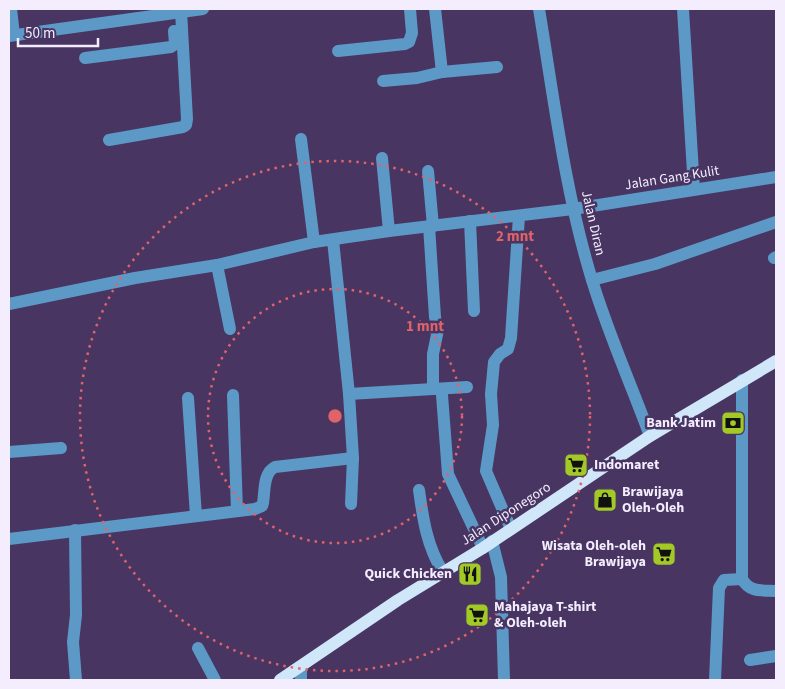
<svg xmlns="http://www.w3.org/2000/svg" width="785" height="689" font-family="'Source Sans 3',sans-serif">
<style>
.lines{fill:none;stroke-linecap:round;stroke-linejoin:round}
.minor{stroke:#5d99c7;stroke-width:12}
.major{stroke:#d0e7fa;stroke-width:12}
.ring{fill:none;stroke:#df6368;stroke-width:2.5;stroke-dasharray:2.5 5}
.labels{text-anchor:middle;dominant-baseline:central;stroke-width:5;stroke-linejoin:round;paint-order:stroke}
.street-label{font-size:14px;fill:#f3edfe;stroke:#483562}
.poi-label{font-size:14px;font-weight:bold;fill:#f3edfe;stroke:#483562;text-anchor:end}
.centre{fill:#df6368;stroke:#483562;stroke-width:2.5}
.ring-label{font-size:15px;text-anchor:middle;font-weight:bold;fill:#df6368;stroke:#483562;stroke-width:5;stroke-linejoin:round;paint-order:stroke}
</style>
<rect width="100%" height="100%" fill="#483562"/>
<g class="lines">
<g class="minor">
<path d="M11 9 14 35"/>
<path d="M435 9 442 72"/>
<path d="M539 9C554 99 565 192 592 280 608 333 631 384 650 436"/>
<path d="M683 9 694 189"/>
<path d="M9 36 203 9"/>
<path d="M338 51 405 44 409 42 412 33 410 9"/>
<path d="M85 58 171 47 175 44 174 31"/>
<path d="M383 81 417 78 442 72 497 67"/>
<path d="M301 139 314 242"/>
<path d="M109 140 183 127 186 125 187 119 181 11"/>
<path d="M382 158 389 231"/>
<path d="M428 171 433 226"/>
<path d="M470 221 474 311"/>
<path d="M429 226 435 317 438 330 433 354V388"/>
<path d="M333 240 349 394 353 458 351 504"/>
<path d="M774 258 776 257"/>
<path d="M217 265 230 329"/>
<path d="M592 280 655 264 776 222"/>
<path d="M9 304 135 278 217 265 314 242 389 231 573 209 776 177"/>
<path d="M742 380V579C750 593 762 590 776 591"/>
<path d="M349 394 467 387"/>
<path d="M233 395 237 511"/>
<path d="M442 395 448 474 483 548"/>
<path d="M188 398 196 516"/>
<path d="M9 452 61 448"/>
<path d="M419 490C423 519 427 547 443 572"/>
<path d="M511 529 486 471 493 425 491 394 494 362 500 354 508 349 511 338 519 216"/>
<path d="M75 530 76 615 73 642 76 680"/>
<path d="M9 539 255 509 262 506 263 503C265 491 263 473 275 467L353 458"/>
<path d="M492 541 501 577 504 680"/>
<path d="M198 648 215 680"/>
<path d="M750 660 776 656"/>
<path d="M301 667V680"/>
<path d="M715 680 719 588 724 580 742 579"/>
</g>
<path class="major" d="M280 680 398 600 483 548 650 436 776 361"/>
</g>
<g class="ring">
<circle cx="335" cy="416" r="127"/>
<circle cx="335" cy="416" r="255"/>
</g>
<defs>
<g id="bank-square" transform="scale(1.25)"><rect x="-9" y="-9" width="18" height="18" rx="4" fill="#a3c926" stroke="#483562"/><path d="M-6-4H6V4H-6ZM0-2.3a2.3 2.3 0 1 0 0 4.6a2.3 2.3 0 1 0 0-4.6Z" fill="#111"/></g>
<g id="supermarket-square" transform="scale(1.25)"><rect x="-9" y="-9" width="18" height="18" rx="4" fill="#a3c926" stroke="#483562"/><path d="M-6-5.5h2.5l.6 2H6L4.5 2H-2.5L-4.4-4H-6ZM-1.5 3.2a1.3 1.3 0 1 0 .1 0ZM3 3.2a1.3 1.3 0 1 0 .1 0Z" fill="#111"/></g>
<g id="shop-square" transform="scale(1.25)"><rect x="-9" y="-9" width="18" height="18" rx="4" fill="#a3c926" stroke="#483562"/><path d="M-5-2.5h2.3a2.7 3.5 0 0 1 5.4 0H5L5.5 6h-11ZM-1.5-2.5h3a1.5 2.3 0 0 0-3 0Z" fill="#111"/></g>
<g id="restaurant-square" transform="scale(1.25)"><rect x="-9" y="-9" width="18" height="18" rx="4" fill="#a3c926" stroke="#483562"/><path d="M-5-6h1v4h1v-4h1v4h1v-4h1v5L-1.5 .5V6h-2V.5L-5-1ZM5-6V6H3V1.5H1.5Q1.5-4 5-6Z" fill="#111"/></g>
</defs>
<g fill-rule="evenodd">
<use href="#bank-square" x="733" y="423"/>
<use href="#supermarket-square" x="576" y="465"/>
<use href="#shop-square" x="605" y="500"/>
<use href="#supermarket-square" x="664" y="554"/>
<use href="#restaurant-square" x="470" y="574"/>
<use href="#supermarket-square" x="477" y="615"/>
</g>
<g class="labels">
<g class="street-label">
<text transform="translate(672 178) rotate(-9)">Jalan Gang Kulit</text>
<text transform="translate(593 223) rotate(77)">Jalan Diran</text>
<text transform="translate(506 514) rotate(-33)">Jalan Diponegoro</text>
</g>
<g class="poi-label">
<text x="716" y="423">Bank Jatim</text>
<text x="594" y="465" text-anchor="start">Indomaret</text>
<text x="622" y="492" text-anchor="start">Brawijaya<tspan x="622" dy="16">Oleh-Oleh</tspan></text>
<text x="646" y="546">Wisata Oleh-oleh<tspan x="646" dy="16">Brawijaya</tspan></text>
<text x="452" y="574">Quick Chicken</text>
<text x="494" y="607" text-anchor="start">Mahajaya T-shirt<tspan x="494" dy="16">&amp; Oleh-oleh</tspan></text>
</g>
</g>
<circle cx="335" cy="416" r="8" class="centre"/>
<g class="ring-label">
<text x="515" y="241">2 mnt</text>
<text x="425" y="331">1 mnt</text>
</g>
<rect width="785" height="689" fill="none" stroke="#f3edfe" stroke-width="20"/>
<path d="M18 38v8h80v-8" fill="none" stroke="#f3edfe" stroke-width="2.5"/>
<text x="25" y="38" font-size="15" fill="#f3edfe" stroke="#483562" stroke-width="4" paint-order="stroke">50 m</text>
</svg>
